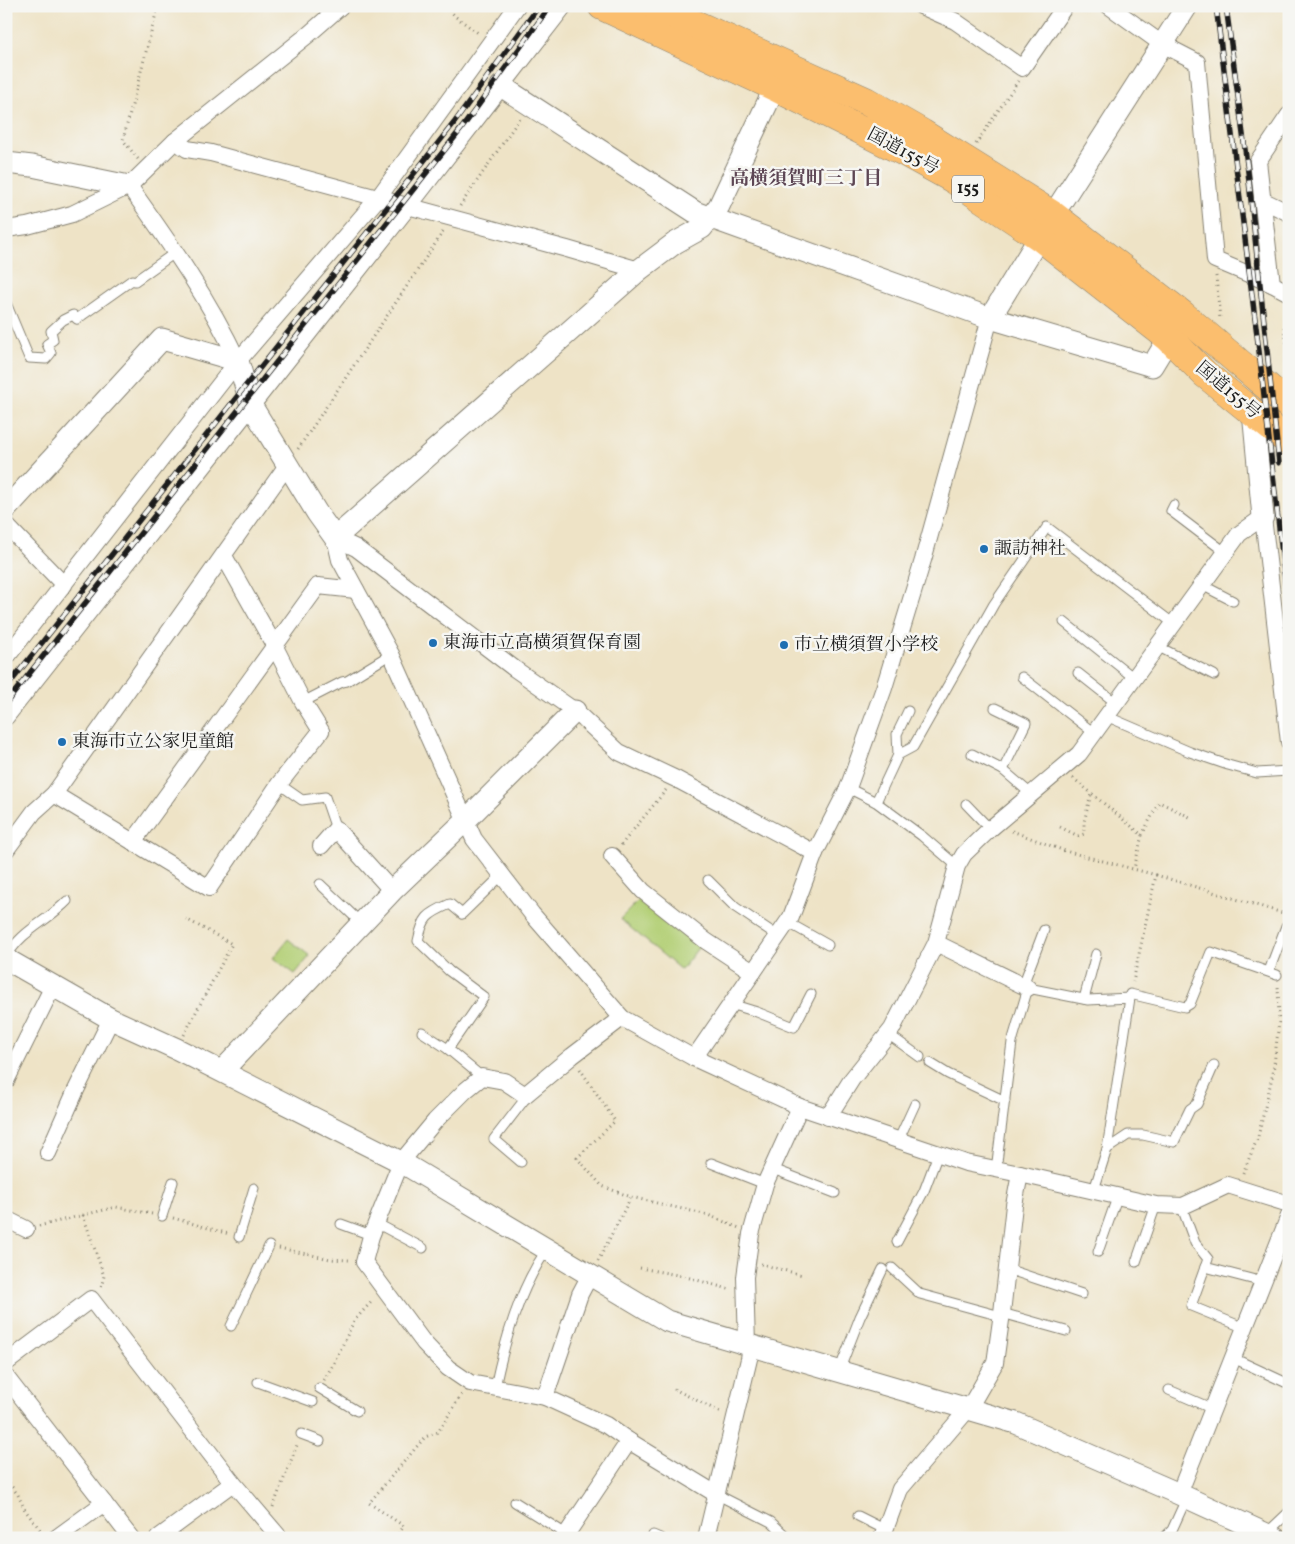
<svg xmlns="http://www.w3.org/2000/svg" width="1295" height="1544" font-family="Vollkorn,'Noto Serif JP',serif">
<style>
.green{fill:#b2cf75;stroke:#677648}
.lines{fill:none;stroke-linecap:round;stroke-linejoin:round}
.service-casing{stroke:#858071;stroke-width:11}
.minor-casing{stroke:#858071;stroke-width:18}
.tertiary-casing{stroke:#858071;stroke-width:23}
.trunk-casing{stroke:#858071;stroke-width:29}
.path{stroke:#858071;stroke-width:3;stroke-dasharray:1 4;stroke-linecap:butt}
.service{stroke:#fff;stroke-width:9}
.minor{stroke:#fff;stroke-width:16}
.tertiary{stroke:#fff;stroke-width:21}
.trunk{stroke:#fbbe6e;stroke-width:28}
.rail-casing{stroke:#1c1c1c;stroke-width:5.5}
.rail{stroke:#f6f6f2;stroke-width:4;stroke-dasharray:11;stroke-linecap:butt}
.poi-dot{fill:#1f6fb2;stroke:#f6f6f2;stroke-width:2}
.labels{text-anchor:middle;dominant-baseline:central;stroke-width:5;stroke-linejoin:round;paint-order:stroke}
.shield{fill:#f6f6f2;stroke:#5d5d5c;stroke-width:1}
.shield-label{font-size:16px;font-weight:bold;fill:#1c1c1c}
.street-label{font-size:18px;fill:#1c1c1c;stroke:#f6f6f2}
.poi-label{font-size:18px;fill:#1c1c1c;stroke:#f6f6f2;text-anchor:start}
.neighbourhood-label{font-size:19px;font-weight:bold;fill:#5d4654;stroke:#f6f6f2}
</style>
<rect width="100%" height="100%" fill="#f6f6f2"/>
<filter id="ink" filterUnits="userSpaceOnUse"><feTurbulence type="fractalNoise" baseFrequency=".02" numOctaves="2"/><feDisplacementMap in="SourceGraphic" scale="10" xChannelSelector="R" yChannelSelector="G"/><feConvolveMatrix kernelMatrix="1 2 1 2 8 2 1 2 1" color-interpolation-filters="sRGB"/></filter>
<filter id="wash" filterUnits="userSpaceOnUse"><feTurbulence type="fractalNoise" baseFrequency=".0096" numOctaves="4" result="noise"/><feDisplacementMap in="SourceGraphic" scale="20" xChannelSelector="R" yChannelSelector="G"/><feGaussianBlur stdDeviation="1.12" result="paint"/><feColorMatrix in="noise" values="0 0 0 0 0 0 0 0 0 0 0 0 0 0 0 0 0 1.4 0 .05"/><feComposite in="paint" operator="in"/></filter>
<g filter="url(#wash)">
<rect width="100%" height="100%" fill="#eee3c6"/>
<g class="green">
<path d="M646 893 705 939 681 970 620 919Z"/>
<path d="M288 939 310 956 295 974 273 958Z"/>
</g>
</g>
<g filter="url(#ink)">
<g class="lines">
<g class="service-casing">
<g id="service">
<path d="M6 303 29 358 46 359 51 353 47 344 53 340 51 331 63 320 73 315 77 319 132 280 135 281 176 252"/>
<path d="M1174 505 1171 511 1225 552"/>
<path d="M1202 585 1233 601"/>
<path d="M1064 622 1134 678"/>
<path d="M1157 646 1214 675"/>
<path d="M1078 673 1116 703"/>
<path d="M1022 677 1094 733"/>
<path d="M303 702 342 682 347 681 391 654"/>
<path d="M995 708 1026 723 1003 770"/>
<path d="M1106 716 1190 752 1228 765 1257 773 1289 771"/>
<path d="M972 754 1003 770 1031 794"/>
<path d="M898 755 913 747 994 604 1047 527 1174 624"/>
<path d="M279 784 302 800 325 797 336 829"/>
<path d="M848 788 876 802 922 836 957 866"/>
<path d="M876 802 898 755 897 734 908 711"/>
<path d="M966 804 990 829"/>
<path d="M708 880 735 907 778 936"/>
<path d="M320 884 361 923"/>
<path d="M787 922 828 945"/>
<path d="M6 958C21 930 47 922 67 901"/>
<path d="M1269 971 1286 926H1289"/>
<path d="M1023 985 1044 930"/>
<path d="M1130 994 1185 1007 1190 1004 1211 952 1277 975"/>
<path d="M1084 999 1096 954"/>
<path d="M731 1004 757 1012 794 1027 811 994"/>
<path d="M422 1032 448 1049 482 1077"/>
<path d="M888 1034 920 1057"/>
<path d="M448 1049 484 997 449 971 418 941C423 917 427 914 450 904L462 914 502 875"/>
<path d="M930 1063 948 1074 1005 1101"/>
<path d="M898 1141 915 1104"/>
<path d="M1107 1149 1128 1135H1143L1174 1142 1190 1109 1197 1104 1214 1065"/>
<path d="M521 1162 494 1139 525 1099V1095"/>
<path d="M711 1163 765 1184"/>
<path d="M773 1169 835 1193"/>
<path d="M996 1170 1012 1042 1028 988 1088 1000 1130 998 1107 1149 1094 1190"/>
<path d="M1181 1205 1195 1243 1208 1259 1191 1306 1245 1328"/>
<path d="M162 1216 173 1182"/>
<path d="M376 1223 423 1248"/>
<path d="M341 1224 371 1235"/>
<path d="M239 1237 254 1188"/>
<path d="M897 1242 924 1191 938 1154"/>
<path d="M1098 1252 1118 1195"/>
<path d="M1136 1262 1156 1205"/>
<path d="M1205 1267 1263 1282"/>
<path d="M892 1268 920 1294 997 1315 1002 1313 1066 1331"/>
<path d="M1007 1269 1082 1294"/>
<path d="M231 1326 269 1246"/>
<path d="M1233 1358 1289 1384"/>
<path d="M839 1371 860 1317 883 1269"/>
<path d="M258 1382 313 1402"/>
<path d="M495 1387C505 1340 519 1290 547 1249"/>
<path d="M319 1388 357 1411"/>
<path d="M1169 1390 1213 1409"/>
<path d="M301 1434 320 1441"/>
<path d="M716 1494 771 1522 788 1538"/>
<path d="M515 1502 566 1534"/>
<path d="M858 1516 886 1530"/>
<path d="M1270 1530 1289 1512"/>
<path d="M653 1535 660 1538"/>
<path d="M1164 1538 1172 1530 1187 1497"/>
</g>
</g>
<g class="minor-casing">
<g id="minor">
<path d="M921 6 955 21 1022 68 1065 6"/>
<path d="M1109 6 1162 44 1197 62 1215 260 1272 284"/>
<path d="M1289 115 1258 161 1272 284 1289 293"/>
<path d="M175 141 187 149 211 153 567 249 639 270"/>
<path d="M129 186C169 242 209 299 238 361"/>
<path d="M1262 200 1289 213"/>
<path d="M6 229 27 226 72 214 129 186 175 141 309 34 341 6"/>
<path d="M6 525 64 585"/>
<path d="M335 538 340 560 391 654 474 839 532 914 622 1018 694 1058 800 1107 966 1163 1020 1174 1156 1205 1183 1206 1228 1185 1289 1204"/>
<path d="M335 538 356 548 515 669 575 711 619 752 676 779 815 853"/>
<path d="M6 658 238 361 378 198 517 6"/>
<path d="M6 717 409 206 564 6"/>
<path d="M54 794 209 888 279 784 321 731 303 702 274 645 224 556"/>
<path d="M133 842 318 586 356 590"/>
<path d="M321 846 336 829 392 891"/>
<path d="M6 850 34 812 54 794 288 464"/>
<path d="M612 856 643 891 706 941 753 972"/>
<path d="M936 943 1028 988"/>
<path d="M622 1018 572 1056 525 1095 504 1081 482 1077 466 1090 435 1121 401 1162 371 1236 364 1262 424 1343 448 1368 470 1383 545 1397 606 1425 629 1441 716 1494"/>
<path d="M694 1058 791 917 815 853 848 788 884 688 923 560 990 318"/>
<path d="M6 1081 53 986"/>
<path d="M828 1117 852 1079 892 1029 936 943 957 866 964 854 990 829 1079 754 1239 534 1263 517 1289 742"/>
<path d="M48 1153 76 1090 111 1019"/>
<path d="M6 1219 26 1229"/>
<path d="M6 1363 91 1299 233 1483 280 1538"/>
<path d="M6 1377 131 1538"/>
<path d="M545 1397 580 1294 590 1275"/>
<path d="M1179 1494 1289 1216"/>
<path d="M56 1538 104 1503"/>
<path d="M158 1538 233 1483"/>
<path d="M564 1538 629 1441"/>
<path d="M706 1538 749 1359 750 1352 747 1345 745 1277 751 1234 765 1184 800 1107"/>
<path d="M882 1538 900 1489 969 1408 995 1363 1002 1313 1014 1205 1020 1174"/>
</g>
</g>
<g class="tertiary-casing">
<g id="tertiary">
<path d="M501 86 695 212 711 218 990 318 1152 366 1169 338"/>
<path d="M6 163 32 166 129 186"/>
<path d="M990 318 1053 215 1187 6"/>
<path d="M1253 412 1263 517"/>
<path d="M6 509 162 339 238 361 251 405 317 513 335 538 639 270 675 243 702 228 719 206 775 87"/>
<path d="M6 959 111 1019 177 1049 401 1162 667 1321 1016 1423 1179 1494 1275 1538"/>
<path d="M222 1071 392 891 465 821 575 711"/>
</g>
</g>
<g class="trunk-casing">
<g id="trunk">
<path d="M602 6 775 87 904 152 953 179 1040 237 1169 338 1205 374 1289 442"/>
<path d="M655 6 866 101 922 133 1053 215 1183 315 1289 405"/>
</g>
</g>
<g class="path">
<path d="M446 6 456 17 478 33"/>
<path d="M976 144 1018 81"/>
<path d="M138 159 123 140 158 6"/>
<path d="M460 206 520 118"/>
<path d="M1216 276 1220 319"/>
<path d="M1285 307 1284 330 1289 355"/>
<path d="M298 449 443 232"/>
<path d="M1073 778 1142 835 1134 869"/>
<path d="M1060 827 1078 836 1084 834V822L1091 794"/>
<path d="M1012 831 1065 851 1156 875 1133 982"/>
<path d="M1142 835 1159 802 1192 818"/>
<path d="M621 845 666 790"/>
<path d="M1156 875 1286 914"/>
<path d="M184 1035 232 944 186 919"/>
<path d="M580 1069 615 1121 577 1158 602 1186 631 1197 708 1215 739 1228"/>
<path d="M1243 1173 1258 1137 1273 1073 1279 1022 1278 984"/>
<path d="M83 1215 104 1276 101 1288"/>
<path d="M173 1218 229 1234"/>
<path d="M39 1226 116 1207 152 1214"/>
<path d="M279 1248 330 1259 349 1260"/>
<path d="M598 1261 631 1197"/>
<path d="M761 1264 802 1275"/>
<path d="M640 1268 683 1276 732 1290"/>
<path d="M324 1380 335 1361 354 1321 373 1300"/>
<path d="M674 1389 720 1412"/>
<path d="M6 1479 18 1495 25 1510 42 1532"/>
<path d="M273 1507 297 1445"/>
<path d="M396 1538 404 1526 369 1503 425 1437 438 1432 462 1394"/>
</g>
<use href="#service" class="service"/>
<use href="#minor" class="minor"/>
<use href="#tertiary" class="tertiary"/>
<use href="#trunk" class="trunk"/>
<g class="rail-casing">
<g id="rail">
<path d="M1216 6 1259 351 1289 616"/>
<path d="M1226 6 1248 172 1279 463"/>
<path d="M6 688 454 123 539 6"/>
<path d="M6 703 462 128 550 6"/>
</g>
</g>
<use href="#rail" class="rail"/>
</g>
</g>
<g class="poi-dot">
<circle cx="984" cy="549" r="5"/>
<circle cx="433" cy="643" r="5"/>
<circle cx="784" cy="645" r="5"/>
<circle cx="62" cy="742" r="5"/>
</g>
<g class="labels">
<rect class="shield" x="952" y="175.5" width="32" height="27" rx="4"/>
<g class="shield-label">
<text x="968" y="189">155</text>
</g>
<g class="street-label">
<text transform="translate(903 152) rotate(28)">国道155号</text>
<text transform="translate(1228 391) rotate(40)">国道155号</text>
</g>
<g class="poi-label">
<text x="994" y="549">諏訪神社</text>
<text x="443" y="643">東海市立高横須賀保育園</text>
<text x="794" y="645">市立横須賀小学校</text>
<text x="72" y="742">東海市立公家児童館</text>
</g>
<g class="neighbourhood-label">
<text x="806" y="179">高横須賀町三丁目</text>
</g>
</g>
<rect width="1295" height="1544" fill="none" stroke="#f6f6f2" stroke-width="25"/>
</svg>
